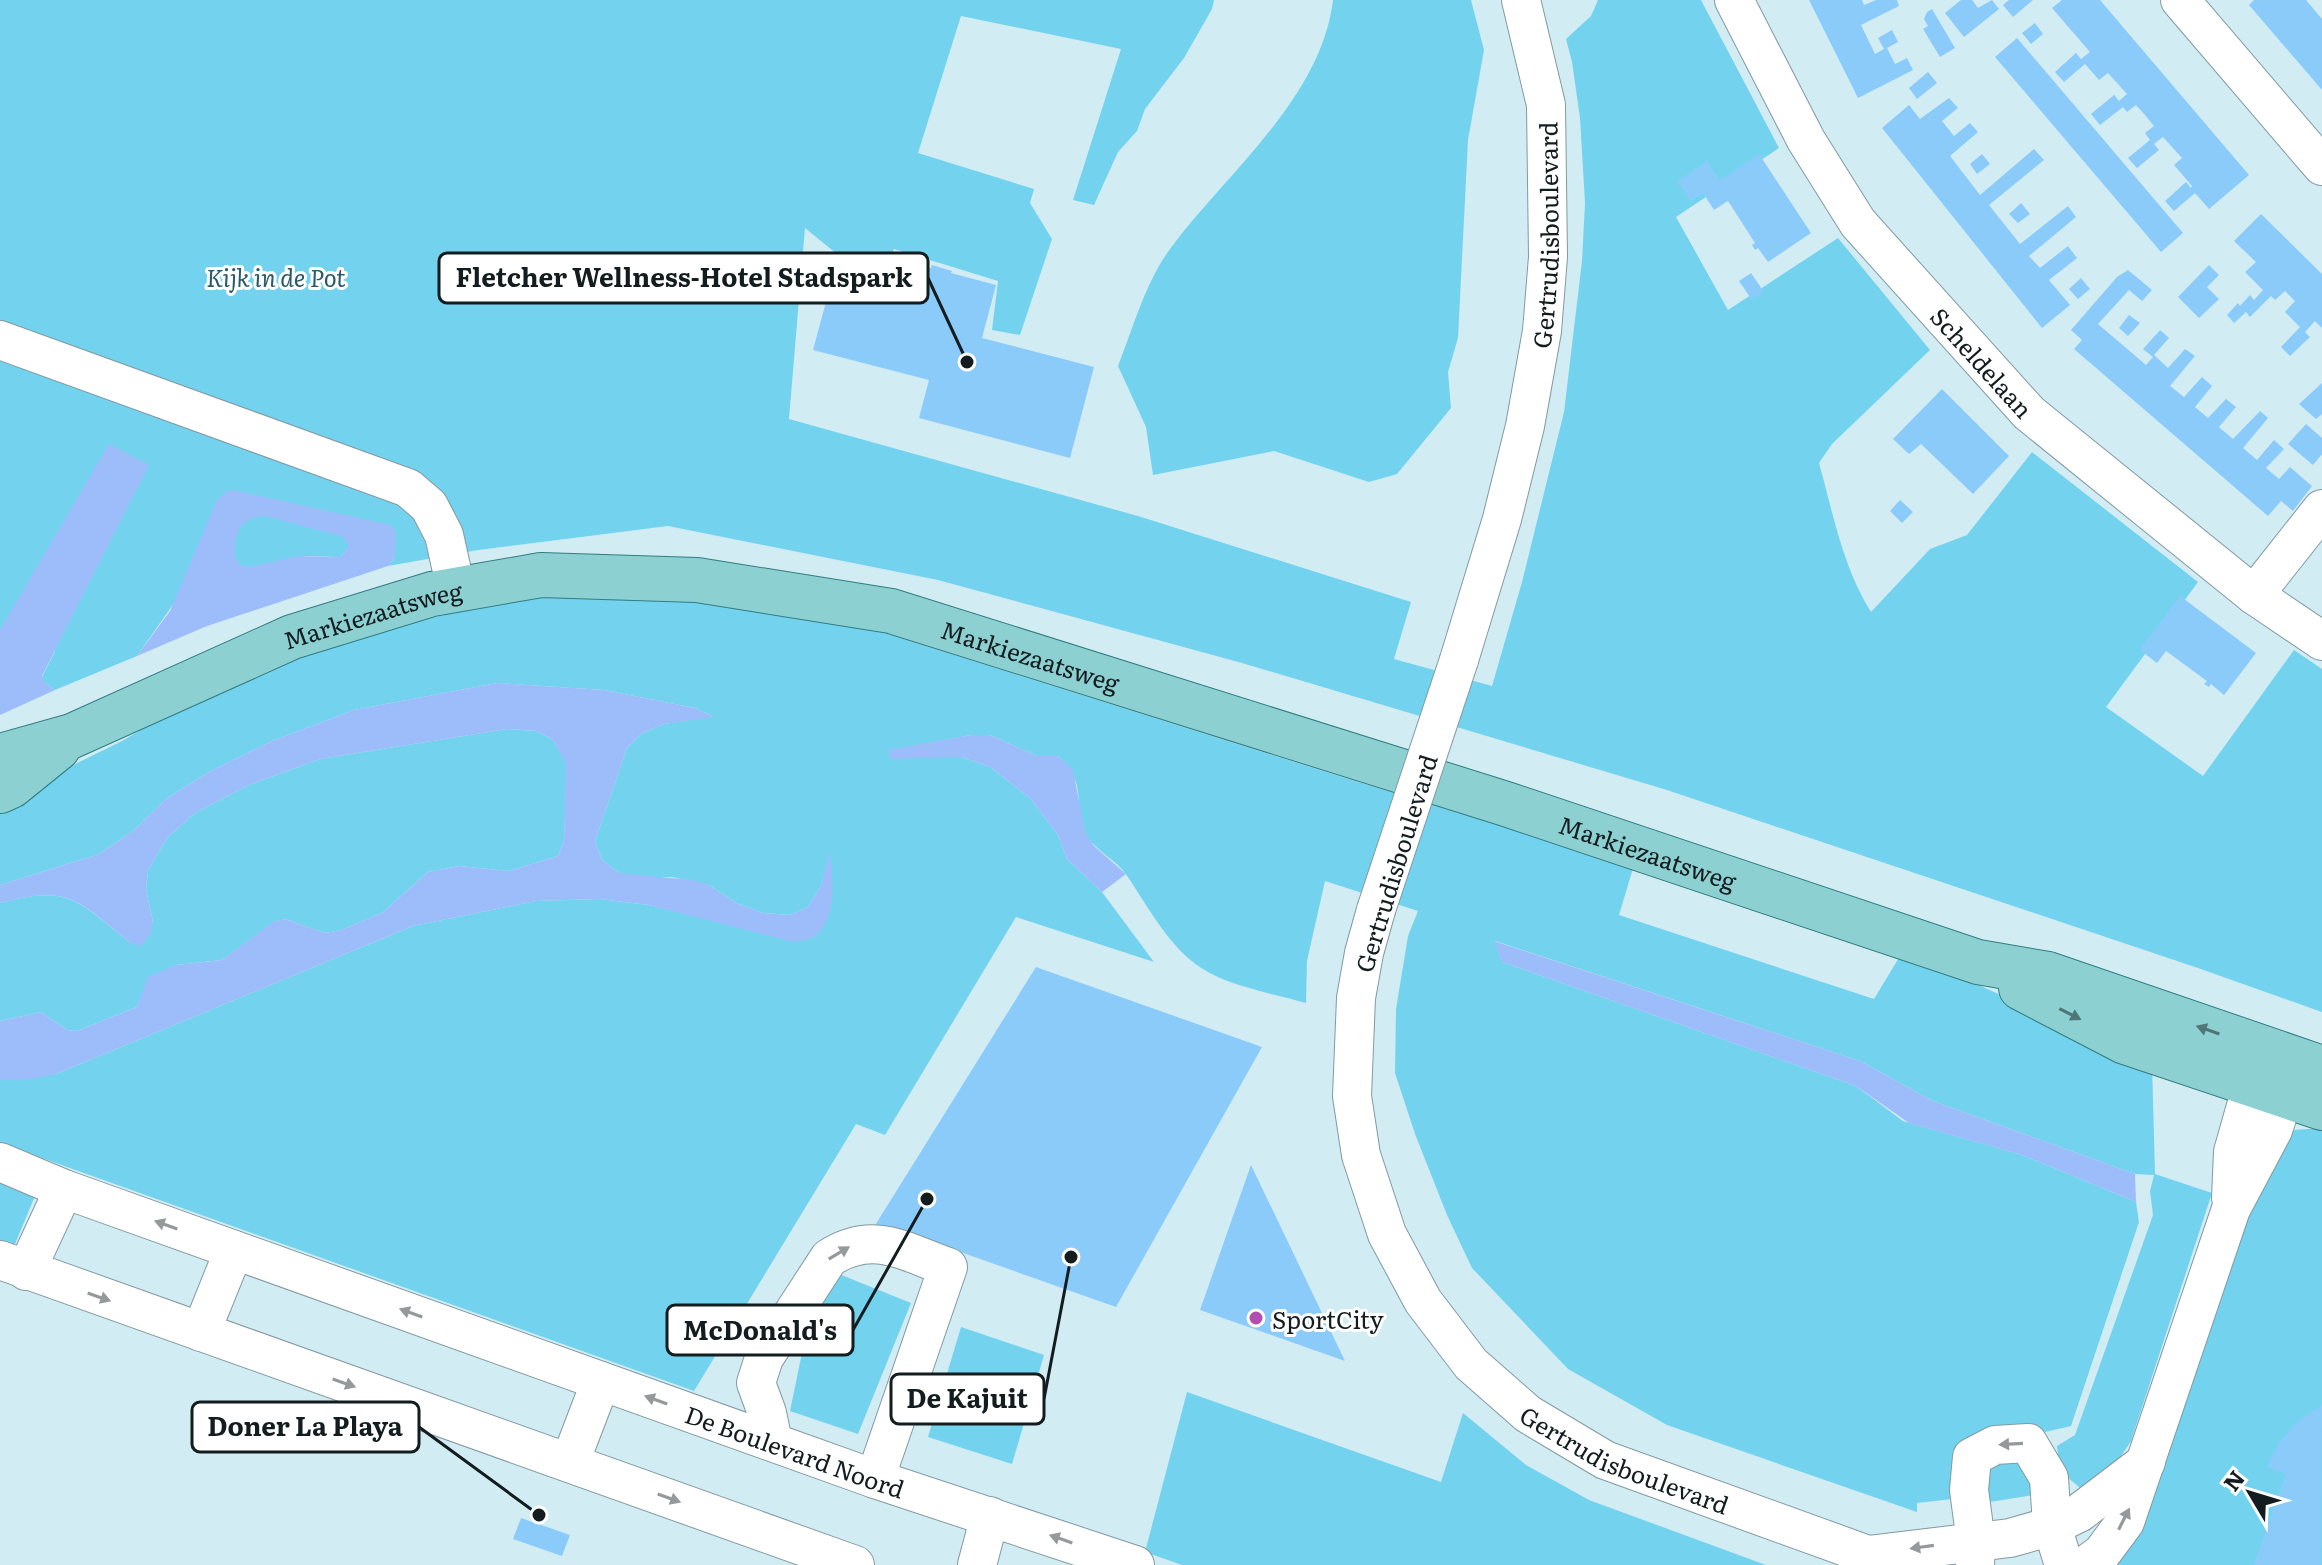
<svg xmlns="http://www.w3.org/2000/svg" width="2322" height="1565" font-family="Literata,serif">
<style>
.green{fill:#73d3ef}
.water{fill:#9dbdfa;fill-rule:evenodd}
.building{fill:#8bcbfa}
.lines{fill:none;stroke-linecap:round;stroke-linejoin:round}
.minor-casing{stroke:#829aa1;stroke-width:40}
.major-casing{stroke:#317d80;stroke-width:46}
.minor{stroke:#fff;stroke-width:38}
.major{stroke:#8dd0d2;stroke-width:44}
.minor-bridge-casing{stroke:#829aa1;stroke-width:40;stroke-linecap:butt}
.minor-bridge{stroke:#fff;stroke-width:38}
.oneway{fill:#507678}
.oneway2{fill:#95999a}
.poi-dot{fill:#b24db1;stroke:#fff;stroke-width:3}
.labels{text-anchor:middle;dominant-baseline:central;stroke-width:6;stroke-linejoin:round;paint-order:stroke}
.street-label{font-size:24px;fill:#131c1f;stroke:#fff}
.park-label{font-size:24px;font-style:italic;fill:#295b6a;stroke:#fff}
.poi-label{font-size:24px;fill:#131c1f;stroke:#fff;text-anchor:start}
.leader{fill:none;stroke:#131c1f;stroke-width:3}
.callout-dot{fill:#131c1f;stroke:#fff;stroke-width:3}
.callout{fill:#fff;stroke:#131c1f;stroke-width:3}
.callout-label{font-size:26px;text-anchor:middle;font-weight:bold;fill:#131c1f}
</style>
<rect width="100%" height="100%" fill="#d2ecf4"/>
<g class="green">
<path d="M0 0H1214L1212 9 1184 58 1145 109 1137 131 1118 152 1094 205 1073 200 1121 49 961 16 918 153 1034 189 1030 203 1052 239 1020 335 992 330 998 281 894 249 886 267 837 254 805 228 789 419 1138 516 1411 602 1394 659 1492 686 1522 582 1564 412 1582 261 1585 203 1580 118 1572 62 1566 39 1591 16 1598 0H1701L1779 148 1676 217 1728 310 1838 238 1930 350 1832 444 1819 463C1833 513 1843 568 1871 612L1930 549 1967 535 2032 452 2198 582 2106 707 2203 776 2294 650 2322 669V1012L2198 968 1667 790 1242 663 938 580 668 526 478 550 388 566 395 557 347 550 340 557 306 556 172 606 137 656 55 690 45 683 42 677 55 651 0 670Z"/>
<path d="M1333 0H1471L1484 50 1468 140 1458 338 1448 372 1451 408 1397 474 1369 482 1274 451 1153 475 1146 427 1118 366C1134 326 1145 283 1170 249 1226 173 1321 99 1333 0Z"/>
<path d="M614 589 818 612 1355 781 1634 865 1619 915 1874 999 1903 951 2152 1063 2155 1174 2212 1193 2131 1441 2114 1467 2085 1492 2060 1471 2057 1446 2075 1435 2153 1215 2150 1191 2154 1175 2135 1174 1933 1101 1860 1061 1495 941 1502 962 1856 1086 1903 1121 2022 1155 2136 1202 2139 1222 2071 1426 2045 1432 2022 1425H2001L1983 1431 1961 1498 1917 1503V1512L1667 1425 1568 1369 1472 1268 1447 1215 1415 1134 1395 1073 1396 1009 1408 936 1418 911 1325 881 1307 961 1306 1003C1278 995 1245 989 1218 977 1173 958 1151 910 1125 873 1114 858 1095 851 1086 834 1071 804 1090 786 1058 756H1037L990 735H971L888 751 932 756 962 757 990 767 1030 798 1058 835 1067 859 1102 892 1154 962 1016 917 885 1135 856 1124 694 1391 0 1143V1080L56 1074 413 926 536 901 599 899 649 905 721 922 813 937 830 856 821 886 808 907 790 915 763 913 736 903 709 885 672 877H642L619 873 602 860 595 841 627 748 641 734 664 724 712 716 695 708 604 690 497 683 354 710 272 741 209 772 167 798 133 831 99 854 0 885V801L122 741 225 681 354 637 493 603Z"/>
<path d="M507 729 537 731 553 740 567 763 564 841 558 856 509 871 459 866 428 872 382 913 341 930 325 933 285 919 274 922 222 960 176 965 142 995 137 1007 77 1031 67 1030 41 1012 0 1021V903C71 884 77 901 131 943L153 922 146 889 148 870 167 838 195 813 249 785 320 759Z"/>
<path d="M2322 1128V1565H2117L2115 1553 2244 1216 2293 1130Z"/>
<path d="M0 1182 35 1196 10 1256 0 1252Z"/>
<path d="M829 1270 911 1303 858 1434 790 1411 810 1314Z"/>
<path d="M961 1327 1044 1355 1012 1464 928 1437Z"/>
<path d="M1187 1392 1441 1482 1463 1413 1526 1465 1589 1500 1766 1565H1182L1145 1552Z"/>
<path d="M2026 1458 2041 1494 1983 1503 1981 1477 1993 1460Z"/>
</g>
<g class="water">
<path d="M109 444 149 465 42 676 45 683 55 690 0 715V630Z"/>
<path d="M234 490 390 525 396 532 395 557 388 566 207 626 137 656 170 611 217 500 227 491ZM265 516 341 536 348 543 347 550 340 557 297 556 251 567 241 565 235 558C234 533 239 518 265 516Z"/>
<path d="M497 683 604 690 695 708 714 717 664 724 641 734 627 748 595 841 602 860 619 873 693 880 709 885 736 903 763 913 790 915 808 907 821 886 830 853C833 876 838 924 812 938 807 940 799 941 793 942L649 905 599 899 536 901 413 926 56 1074 24 1080H0V1021L41 1012 67 1030 77 1031 137 1007 148 977 176 965 222 960 273 922 285 919 325 933 341 930 382 913 428 872 459 866 509 871 558 856 564 841 566 763 553 740 537 731 507 729 320 759 249 785 195 813 167 838 148 870 146 889 153 922 151 933 141 946 131 943C77 901 72 884 0 903V885L99 854 133 831 167 798 209 772 272 741 354 710Z"/>
<path d="M971 735H990L1037 756H1058L1073 770 1085 832 1094 846 1126 874 1102 892 1067 859 1058 835 1030 798 990 767 962 757 891 759 888 750Z"/>
<path d="M1494 941 1860 1061 1933 1101 2135 1174 2136 1202 2022 1155 1909 1123 1856 1086 1502 962Z"/>
</g>
<g class="building">
<path d="M1809 0H1862L1864 5 1876 0H1897L1899 6 1861 25 1875 54 1884 49 1878 38 1892 30 1898 42 1887 48 1895 64 1907 58 1913 70 1858 98Z"/>
<path d="M1961 0H1972L1978 8 1992 0 1999 9 1964 37 1945 13Z"/>
<path d="M2009 0H2033L2013 17 2003 5Z"/>
<path d="M2062 0H2100L2249 175 2209 209 2195 193 2174 211 2165 201 2186 182 2191 188 2192 186 2174 165 2182 158 2163 137 2154 144 2159 150 2137 168 2128 158 2150 140 2145 133 2154 126 2145 115 2136 105 2127 112 2123 107 2100 125 2091 114 2114 95 2119 101 2127 94 2108 73 2099 80 2085 64 2064 82 2055 72 2076 53 2081 59 2090 52 2052 8Z"/>
<path d="M2254 0H2306L2322 19V90L2249 5Z"/>
<path d="M1932 9 1955 48 1940 57 1923 29 1928 26 1924 19 1927 12Z"/>
<path d="M2035 23 2043 34 2031 44 2022 33Z"/>
<path d="M2017 38 2183 233 2161 252 1995 57Z"/>
<path d="M1928 72 1937 83 1917 99 1909 88Z"/>
<path d="M1949 98 1958 108 1942 121 1954 136 1970 123 1978 132 1950 156 1980 195 2034 149 2044 160 1989 205 2020 244 2068 206 2076 217 2029 256 2040 268 2068 246 2077 258 2049 280 2070 305 2042 328 1882 128 1909 105 1920 119Z"/>
<path d="M1759 154 1811 233 1768 262 1758 248 1755 250 1752 245 1755 243 1728 201 1714 210 1703 193 1691 201 1678 181 1707 161 1720 180Z"/>
<path d="M1982 154 1990 164 1977 174 1970 164Z"/>
<path d="M2021 203 2030 214 2018 223 2009 214Z"/>
<path d="M2261 214 2322 274V328L2315 321 2305 332 2310 337 2290 356 2281 347 2300 327 2285 312 2295 301 2285 291 2275 300 2271 296 2250 317 2246 312 2234 323 2227 315 2238 303 2240 306 2250 295 2254 300 2263 290 2245 272 2256 262 2234 241Z"/>
<path d="M895 258 931 268 932 265 952 271 951 273 996 285 982 338 1094 367 1070 458 919 418 929 380 813 350 837 261 890 275Z"/>
<path d="M2209 265 2219 275 2207 287 2219 299 2199 318 2178 297Z"/>
<path d="M2128 270 2152 290 2142 301 2129 290 2098 324 2146 365 2153 357 2143 349 2160 330 2169 338 2154 355 2168 368 2185 349 2195 356 2170 386 2184 397 2202 377 2212 386 2195 407 2208 418 2226 399 2236 407 2219 427 2233 439 2260 411 2268 418 2243 448 2257 460 2274 440 2284 449 2266 468 2279 479 2290 467 2312 486 2293 511 2281 501 2268 516 2074 349 2082 340 2071 330 2117 277Z"/>
<path d="M1751 273 1764 292 1752 300 1739 281Z"/>
<path d="M2081 278 2090 289 2078 299 2069 289Z"/>
<path d="M2129 315 2140 323 2128 336 2119 328Z"/>
<path d="M2322 383V414L2316 419 2299 404Z"/>
<path d="M1942 389 2009 456 1973 494 1921 444 1909 454 1893 439Z"/>
<path d="M2306 424 2322 438V454L2313 465 2288 444Z"/>
<path d="M1900 500 1913 512 1902 523 1890 511Z"/>
<path d="M2180 596 2256 653 2224 695 2211 684 2209 687 2204 684 2207 681 2166 651 2157 663 2140 650Z"/>
<path d="M1036 967 1262 1047 1116 1307 935 1243 874 1227Z"/>
<path d="M1251 1165 1345 1361 1200 1310Z"/>
<path d="M2322 1405 2321 1565H2254L2286 1474 2268 1467 2270 1460 2279 1443 2296 1423Z"/>
<path d="M521 1518 570 1535 562 1556 513 1539Z"/>
</g>
<g class="lines">
<g class="minor-casing">
<g id="minor">
<path id="s1" d="M1734 0 1806 140 1858 223 2029 413 2254 595 2322 641"/>
<path d="M2180 0 2322 166"/>
<path d="M0 340 408 488 429 506 444 535 456 589"/>
<path d="M2254 595 2322 509"/>
<path id="s2" d="M1459 660 1502 519 1525 426 1542 331 1548 257 1546 105 1521 0"/>
<path id="s3" d="M1376 910 1364 953 1356 998 1352 1096 1361 1155 1387 1234 1423 1301 1471 1364 1528 1414 1605 1460 1868 1555 1889 1565"/>
<path id="s4" d="M0 1162 64 1189 875 1479 1135 1565"/>
<path d="M2231 1198 2233 1152 2252 1085 2274 1063"/>
<path d="M0 1260 855 1565"/>
<path d="M26 1271 64 1189"/>
<path d="M201 1332 234 1250"/>
<path d="M773 1442 767 1413 756 1383 764 1358 829 1258C873 1230 903 1251 948 1267L875 1479"/>
<path d="M570 1462 601 1381"/>
<path d="M1868 1555 2010 1538 2052 1526 2079 1513 2146 1462"/>
<path d="M977 1565 990 1516"/>
<path d="M1975 1565 1976 1542 1969 1490 1972 1457 1995 1445 2028 1443 2049 1478 2052 1526 2064 1565"/>
<path d="M2086 1565 2102 1553 2125 1522 2231 1209 2273 1130 2284 1097 2282 1066"/>
</g>
</g>
<g class="major-casing">
<g id="major">
<path id="s5" d="M0 756 72 736 292 637 432 594 541 575 697 580 891 611 1506 804 1978 962 2048 974 2322 1068"/>
<path d="M0 791 11 786 58 748"/>
<path d="M2021 988 2125 1042 2322 1108"/>
</g>
</g>
<use href="#minor" class="minor"/>
<use href="#major" class="major"/>
<g class="minor-bridge-casing">
<path id="minor-bridge" d="M1376 910 1459 660"/>
</g>
<use href="#minor-bridge" class="minor-bridge"/>
</g>
<defs><path id="oneway-solid" d="M-6-.8H1V-3.2L6.5 0L1 3.2V.8H-6Z" transform="scale(2)"/></defs>
<g class="oneway">
<use href="#oneway-solid" transform="translate(2070 1014) rotate(27)"/>
<use href="#oneway-solid" transform="translate(2208 1030) rotate(-161)"/>
</g>
<g class="oneway2">
<use href="#oneway-solid" transform="translate(166 1225) rotate(-160)"/>
<use href="#oneway-solid" transform="translate(839 1253) rotate(-31)"/>
<use href="#oneway-solid" transform="translate(99 1297) rotate(19)"/>
<use href="#oneway-solid" transform="translate(411 1313) rotate(-160)"/>
<use href="#oneway-solid" transform="translate(344 1383) rotate(19)"/>
<use href="#oneway-solid" transform="translate(656 1400) rotate(-160)"/>
<use href="#oneway-solid" transform="translate(2011 1444) rotate(177)"/>
<use href="#oneway-solid" transform="translate(669 1498) rotate(20)"/>
<use href="#oneway-solid" transform="translate(2124 1519) rotate(-63)"/>
<use href="#oneway-solid" transform="translate(1061 1539) rotate(-161)"/>
<use href="#oneway-solid" transform="translate(1922 1547) rotate(172)"/>
</g>
<circle class="poi-dot" cx="1256" cy="1318" r="8"/>
<g class="labels">
<g class="street-label">
<text stroke="none"><textPath href="#s2" startOffset="436">Gertrudisboulevard</textPath></text>
<text stroke="none"><textPath href="#s1" startOffset="442">Scheldelaan</textPath></text>
<text stroke="none"><textPath href="#s5" startOffset="400">Markiezaatsweg</textPath></text>
<text stroke="none"><textPath href="#s5" startOffset="1072">Markiezaatsweg</textPath></text>
<text stroke="none"><textPath href="#s5" startOffset="1720">Markiezaatsweg</textPath></text>
<text transform="translate(1395 863) rotate(-73)">Gertrudisboulevard</text>
<text stroke="none"><textPath href="#s4" startOffset="846">De Boulevard Noord</textPath></text>
<text stroke="none"><textPath href="#s3" startOffset="670">Gertrudisboulevard</textPath></text>
</g>
<g class="park-label">
<text x="276" y="276">Kijk in de Pot</text>
</g>
<g class="poi-label">
<text x="1272" y="1318">SportCity</text>
</g>
</g>
<path class="leader" d="M967 362L928 278M927 1199L853 1330M1071 1257L1044 1399M539 1515L419 1427"/>
<g class="callout-dot">
<circle cx="967" cy="362" r="8"/>
<circle cx="927" cy="1199" r="8"/>
<circle cx="1071" cy="1257" r="8"/>
<circle cx="539" cy="1515" r="8"/>
</g>
<g class="callout">
<rect x="439" y="253" width="489" height="50" rx="8"/>
<rect x="667" y="1305" width="186" height="50" rx="8"/>
<rect x="891" y="1374" width="153" height="50" rx="8"/>
<rect x="192" y="1402" width="227" height="50" rx="8"/>
</g>
<g class="callout-label">
<text x="684" y="287">Fletcher Wellness-Hotel Stadspark</text>
<text x="760" y="1340">McDonald's</text>
<text x="967" y="1408">De Kajuit</text>
<text x="305" y="1436">Doner La Playa</text>
</g>
<g transform="translate(2250 1493) rotate(308)" stroke="#ffffff" stroke-width="6" paint-order="stroke">
<path d="M0-6L14 30L0 20L-14 30Z" fill="#131c1f"/>
<text y="-12" font-size="22" font-weight="bold" text-anchor="middle" fill="#131c1f">N</text>
</g>
</svg>
